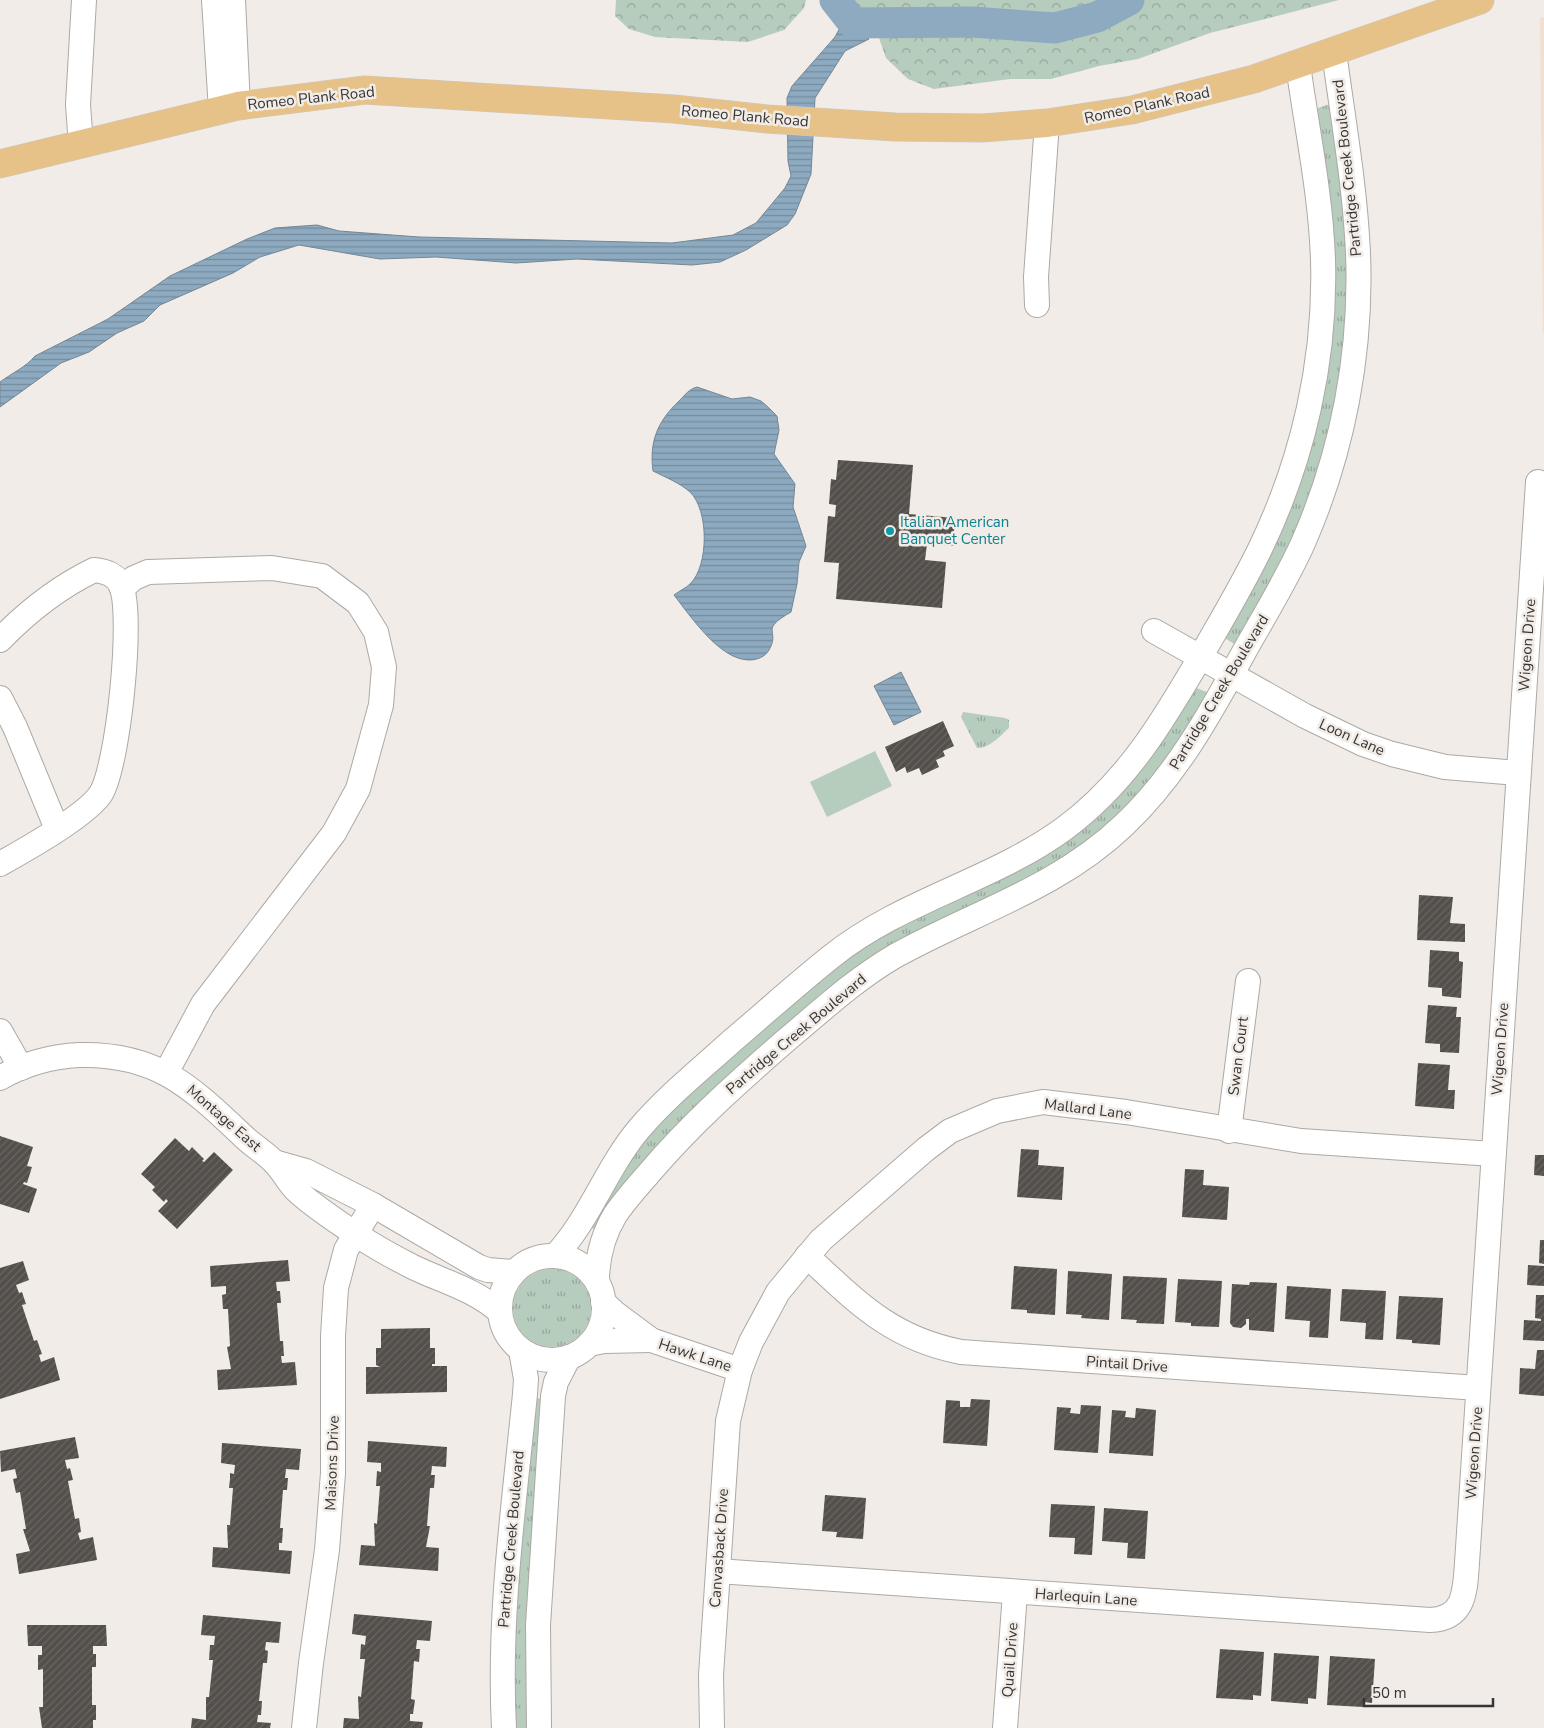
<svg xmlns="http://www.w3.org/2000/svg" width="1544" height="1728" font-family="'Nunito Sans',sans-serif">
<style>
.education{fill:#f1e0cf}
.grass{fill:url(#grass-tufts)}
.forest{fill:url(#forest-crowns)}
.garden{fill:#b6ccbd}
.water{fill:url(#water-rules);stroke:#738796}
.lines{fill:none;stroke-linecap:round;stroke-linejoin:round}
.stream{stroke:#738796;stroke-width:5}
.river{stroke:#8daac0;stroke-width:31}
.building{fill:url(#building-hatch)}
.minor-casing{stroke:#ada9a4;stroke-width:26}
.major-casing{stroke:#cbcaca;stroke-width:29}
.minor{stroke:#fff;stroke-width:24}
.major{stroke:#e6c288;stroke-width:28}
.culture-dot{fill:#0f9aa8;stroke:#f1ece7;stroke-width:2}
.labels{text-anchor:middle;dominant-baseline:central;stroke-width:5;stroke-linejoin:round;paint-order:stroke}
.street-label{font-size:15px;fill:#373533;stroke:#f1ece7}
.culture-label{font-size:15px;fill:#0d838f;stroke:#f1ece7;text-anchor:start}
</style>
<defs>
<pattern id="grass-tufts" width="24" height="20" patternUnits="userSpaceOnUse" patternTransform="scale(1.25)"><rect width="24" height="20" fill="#b6ccbd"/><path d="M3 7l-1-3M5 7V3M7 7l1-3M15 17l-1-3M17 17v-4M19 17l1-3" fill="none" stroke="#95a69a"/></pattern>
<pattern id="forest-crowns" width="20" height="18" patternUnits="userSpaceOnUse" patternTransform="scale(1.25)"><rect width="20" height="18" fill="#b6ccbd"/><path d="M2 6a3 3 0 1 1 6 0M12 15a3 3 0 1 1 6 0" fill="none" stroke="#95a69a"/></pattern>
<pattern id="water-rules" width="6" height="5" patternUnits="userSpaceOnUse" patternTransform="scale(1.25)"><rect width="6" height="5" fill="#8daac0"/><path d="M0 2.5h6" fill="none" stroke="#748b9d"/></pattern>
<pattern id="building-hatch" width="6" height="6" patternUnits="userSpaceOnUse" patternTransform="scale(1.25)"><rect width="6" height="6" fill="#534f4b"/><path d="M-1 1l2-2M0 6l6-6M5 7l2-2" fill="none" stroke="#696663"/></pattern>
</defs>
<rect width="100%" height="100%" fill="#f1ece7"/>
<path class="education" d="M1544 17V333H1543L1540 18Z"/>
<g class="grass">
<path d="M1330 104C1336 150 1346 197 1348 243 1353 347 1331 449 1291 545 1276 580 1254 613 1236 645L1223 637 1311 442 1315 109Z"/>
<path d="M1194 687 1209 693 1175 749 1148 786 1092 839 1043 872 906 938 597 1230 589 1227 633 1154 671 1110 825 973 871 941 1023 865Z"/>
<path d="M963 712 1005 718 1009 720V728C1001 735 989 749 977 748L961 717Z"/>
<circle cx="552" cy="1308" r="39"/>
<path d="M536 1398 543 1399 529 1728H513V1610Z"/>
</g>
<g class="forest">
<path d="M616 0H806L804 8 784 30 748 42 655 37 629 29 615 16Z"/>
<path d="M847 0H1339L1210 33 1138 59 1099 66 1051 79H1010L934 89 908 79 886 58 879 38Z"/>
</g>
<path class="garden" d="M875 751 892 786 827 817 810 782Z"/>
<g class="water">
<path d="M839 20 869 39 845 51 815 98 811 174 795 214 787 225 746 250 720 262 692 265 577 259 516 263 436 257 380 259 299 245 260 257 233 273 160 305 144 321 117 333 89 352 61 363 0 407V382C12 373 26 367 35 356L108 319 170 276 247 239 275 228 317 225 339 231 419 237 672 243 733 235 756 223 785 188 791 176 788 161 787 98 792 86 835 37 842 24Z"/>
<path d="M697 387 732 399 750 397 761 401 768 407 777 416 779 430 774 454 795 484 793 507 806 546 799 562 797 584 791 612C758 631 781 629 769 650 765 657 757 660 749 660 720 660 691 617 674 595 679 591 686 588 690 584 709 566 709 510 690 492 680 483 665 477 653 471 649 441 658 421 679 401 685 395 689 389 697 387Z"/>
<path d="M901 672 921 712 894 725 874 686Z"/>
</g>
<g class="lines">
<path class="stream" d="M846 31 853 23"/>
<path class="river" d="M835 0 853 23 972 22 1055 28 1097 17 1129 0"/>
</g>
<g class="building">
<path d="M838 460 913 465 909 514 955 518 953 546 927 544 925 560 946 562 942 608 836 599 839 563 824 562 828 516 835 517 836 505 829 504 831 479 836 480Z"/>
<path d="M943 721 954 746 943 751 945 756 936 760 939 767 922 775 919 768 907 773 905 767 896 772 885 747Z"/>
<path d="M1419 895 1453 897 1450 923 1465 924V942L1417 940Z"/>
<path d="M1430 950 1459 952V961L1463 962 1461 998 1442 996V988L1428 987Z"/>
<path d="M1428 1005 1457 1007 1456 1017H1461L1459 1053 1440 1052V1044L1425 1043Z"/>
<path d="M1418 1063 1450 1065 1448 1090H1455L1454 1109 1415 1106Z"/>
<path d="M0 1136 33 1147 27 1166 32 1167 27 1183 24 1182 23 1184 37 1189 29 1213 0 1204Z"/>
<path d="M175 1138 189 1151 192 1147 204 1159 202 1161 204 1162 214 1152 233 1170 177 1229 158 1211 168 1201 166 1199 164 1202 152 1190 155 1187 141 1174Z"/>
<path d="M1021 1149 1039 1150 1038 1165 1064 1167 1062 1200 1017 1197Z"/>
<path d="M1535 1155H1544V1176L1534 1175Z"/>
<path d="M1185 1169 1204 1170 1203 1185 1229 1187 1227 1220 1182 1217Z"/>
<path d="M1540 1240H1544V1264L1539 1263Z"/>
<path d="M288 1260 290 1281 276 1282 277 1291H280L281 1303H277L280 1341H283L284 1356H281L282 1363 295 1362 297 1385 218 1390 217 1370 231 1369 227 1347 230 1346 228 1309H223L222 1295 226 1294V1286L211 1287 210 1266Z"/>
<path d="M23 1261 29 1280 16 1285 19 1293 22 1292 26 1304 22 1305 34 1341 37 1340 42 1354 39 1355 41 1362 54 1357 60 1380 0 1399V1268Z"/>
<path d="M1528 1265 1544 1266V1286L1527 1285Z"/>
<path d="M1014 1266 1057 1269 1055 1315 1027 1313V1310L1011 1309Z"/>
<path d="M1068 1271 1112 1274 1109 1320 1081 1318 1082 1315 1066 1314Z"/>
<path d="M1123 1276 1167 1278 1164 1324 1136 1323 1137 1320 1121 1319Z"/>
<path d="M1178 1279 1222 1281 1219 1327 1191 1326V1323L1175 1322Z"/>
<path d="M1250 1282 1277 1283 1274 1332 1249 1330V1319H1246V1324L1241 1328 1233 1327 1230 1323 1232 1284 1249 1285Z"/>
<path d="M1287 1286 1331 1289 1328 1338 1309 1337 1310 1321 1285 1319Z"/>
<path d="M1342 1289 1386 1291 1383 1340 1365 1339 1366 1323 1340 1321Z"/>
<path d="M1536 1295H1544V1341L1523 1340 1524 1320 1541 1321V1319L1535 1318Z"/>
<path d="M1399 1296 1443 1298 1440 1345 1412 1343V1340L1396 1339Z"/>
<path d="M430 1328V1348H435V1364H432V1366H447V1392L366 1394V1367H380L376 1365V1348H381V1329Z"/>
<path d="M1537 1350H1544V1396L1519 1394 1520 1368 1535 1369Z"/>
<path d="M971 1399 990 1400 987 1446 943 1443 946 1400 960 1401V1407H970Z"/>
<path d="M1081 1405 1101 1406 1098 1453 1054 1450 1057 1407 1071 1408 1070 1413 1080 1414Z"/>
<path d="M1136 1408 1156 1410 1153 1456 1109 1453 1112 1410 1126 1411 1125 1417 1135 1418Z"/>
<path d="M75 1437 79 1458 65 1460 67 1469 70 1468 73 1480 68 1481 75 1519 79 1518 81 1532 78 1533 80 1540 93 1537 97 1560 19 1574 16 1554 30 1551 23 1529H26L20 1492 16 1493 13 1479 17 1478 15 1469 1 1472 0 1451Z"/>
<path d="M368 1441 447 1447 446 1467 432 1466 431 1475H435L434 1488H430L427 1526H430L426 1547 439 1548 438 1571 359 1565 361 1545 375 1546 374 1523 377 1524 380 1486H376L377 1471 381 1472V1463L367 1462Z"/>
<path d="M222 1443 301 1449 299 1470 286 1469 285 1478H288L287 1490H283L280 1528H283L282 1543H279V1550L292 1551 290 1574 212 1567 213 1547 228 1548 227 1525H230L233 1488H229L230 1479V1473L234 1474 235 1465 221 1463Z"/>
<path d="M825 1495 866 1498 863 1539 836 1537 837 1532 822 1531Z"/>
<path d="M1051 1504 1095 1506 1092 1555 1074 1554 1075 1538 1049 1537Z"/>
<path d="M1104 1508 1148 1511 1145 1559 1127 1558 1128 1543 1102 1541Z"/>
<path d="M354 1614 432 1621 430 1641 417 1640 416 1649H420L419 1662 414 1661 411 1699 415 1700 413 1714H410V1721L423 1722 422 1728H343L344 1718 359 1719 358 1696 361 1697 365 1659H360L361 1644 365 1645 366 1636 352 1634Z"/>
<path d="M203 1615 281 1622 279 1643 266 1642 265 1650 268 1651 267 1663H263L259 1701H262L261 1715H258L257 1722 271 1723 270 1728H191L192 1718 206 1720V1697H209L213 1660H209L210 1645H214L215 1636 201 1635Z"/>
<path d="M27 1625H106L107 1646H93V1654H96V1667H92V1705H96V1720H93V1728H42L39 1707H43V1669L38 1670V1655H42V1646H28Z"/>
<path d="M1220 1649 1264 1652 1261 1696 1253 1695V1700L1216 1698Z"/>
<path d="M1274 1653 1319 1656 1316 1699 1308 1698V1704L1271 1701Z"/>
<path d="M1330 1656 1375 1659 1372 1703 1364 1702 1363 1707 1327 1705Z"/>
</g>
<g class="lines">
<g class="minor-casing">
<g id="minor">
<path d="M214 0 221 110"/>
<path d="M233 0 238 106"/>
<path d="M81 145 78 105 84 0"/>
<path d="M1037 305 1036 277 1047 123"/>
<path d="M122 588 134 578 148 572 272 568 322 576 358 603 376 632 384 667 381 705 358 789 334 833 203 1004 166 1073"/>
<path d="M1154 631 1305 716 1363 744 1392 754 1445 767 1518 773"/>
<path d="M0 640C28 611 57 588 94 570 105 571 117 575 121 586 134 614 118 770 100 795 84 817 25 850 0 864"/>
<path d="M0 698 15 727 57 829"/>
<path d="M0 1031 21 1068"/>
<path d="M0 1078C23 1064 53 1056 79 1055 157 1053 191 1087 243 1136 253 1146 266 1153 275 1163 283 1171 288 1182 296 1190 313 1206 335 1220 354 1233 372 1245 393 1257 413 1267 444 1282 474 1289 500 1312"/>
<path d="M1229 1131 1248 981"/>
<path d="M274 1162 306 1171 373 1205 479 1267 488 1270 514 1272"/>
<path d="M555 1256C590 1219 606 1168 639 1129 667 1096 701 1069 733 1040 766 1012 798 983 832 956 902 900 993 881 1065 828 1127 782 1163 721 1201 656 1221 621 1242 586 1260 549 1303 460 1326 360 1323 261 1321 195 1307 130 1298 65"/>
<path d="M807 1256C857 1302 890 1338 961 1352L1478 1388"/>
<circle cx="552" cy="1308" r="52"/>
<path d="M597 1282C597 1258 603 1235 615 1215 625 1200 638 1186 650 1172 691 1124 736 1084 784 1042 820 1012 854 980 895 956 974 912 1057 889 1124 825 1176 776 1210 714 1244 652 1264 616 1286 581 1303 543 1343 452 1362 352 1358 253 1355 186 1343 119 1334 52"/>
<path d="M603 1302 616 1314 651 1340 740 1370"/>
<path d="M589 1344 604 1341 651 1340"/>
<path d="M718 1571 1430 1620C1465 1619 1465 1591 1467 1563L1538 482"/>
<path d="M304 1728 311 1663 327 1550 333 1473V1336L336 1288 346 1250 373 1205"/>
<path d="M504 1728C498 1616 514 1505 525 1394L526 1379 521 1350"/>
<path d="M539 1728 538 1625 553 1396 556 1382 569 1357"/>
<path d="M712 1728 711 1675 728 1421 740 1370 751 1342 778 1292 821 1240 926 1149 950 1131 997 1111 1043 1102 1126 1112 1301 1141 1493 1154"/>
<path d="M1005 1728 1015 1593"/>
</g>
</g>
<g class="major-casing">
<path id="major" d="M0 164 238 106 365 90 674 109 767 119 895 127 982 128 1047 123 1132 110 1254 79 1480 0"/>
</g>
<use href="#minor" class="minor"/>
<use href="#major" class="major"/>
</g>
<circle class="culture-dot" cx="890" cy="531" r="5"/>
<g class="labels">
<g class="street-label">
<text transform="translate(311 98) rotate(-6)">Romeo Plank Road</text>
<text transform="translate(1147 105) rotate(-12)">Romeo Plank Road</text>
<text transform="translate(745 116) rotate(5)">Romeo Plank Road</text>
<text transform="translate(1347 168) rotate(-96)">Partridge Creek Boulevard</text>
<text transform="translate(1527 645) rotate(-86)">Wigeon Drive</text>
<text transform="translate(1219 692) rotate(-59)">Partridge Creek Boulevard</text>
<text transform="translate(1352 737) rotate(24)">Loon Lane</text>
<text transform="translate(796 1034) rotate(-40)">Partridge Creek Boulevard</text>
<text transform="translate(1500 1049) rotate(-86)">Wigeon Drive</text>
<text transform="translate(1238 1056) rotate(-83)">Swan Court</text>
<text transform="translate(1088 1109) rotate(7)">Mallard Lane</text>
<text transform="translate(224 1118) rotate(41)">Montage East</text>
<text transform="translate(695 1355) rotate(18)">Hawk Lane</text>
<text transform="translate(1127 1364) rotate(4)">Pintail Drive</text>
<text transform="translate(1474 1453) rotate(-86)">Wigeon Drive</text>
<text transform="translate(332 1463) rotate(-88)">Maisons Drive</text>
<text transform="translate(511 1539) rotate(-85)">Partridge Creek Boulevard</text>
<text transform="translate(719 1548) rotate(-86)">Canvasback Drive</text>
<text transform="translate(1086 1597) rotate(4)">Harlequin Lane</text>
<text transform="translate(1010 1660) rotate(-86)">Quail Drive</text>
</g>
<g class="culture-label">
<text x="900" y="522">Italian American<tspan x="900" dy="17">Banquet Center</tspan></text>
</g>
</g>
<path d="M1364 1698v8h129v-8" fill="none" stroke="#373533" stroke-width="2.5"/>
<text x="1372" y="1698" font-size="15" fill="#373533" stroke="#f1ece7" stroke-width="4" paint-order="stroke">50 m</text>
</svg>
